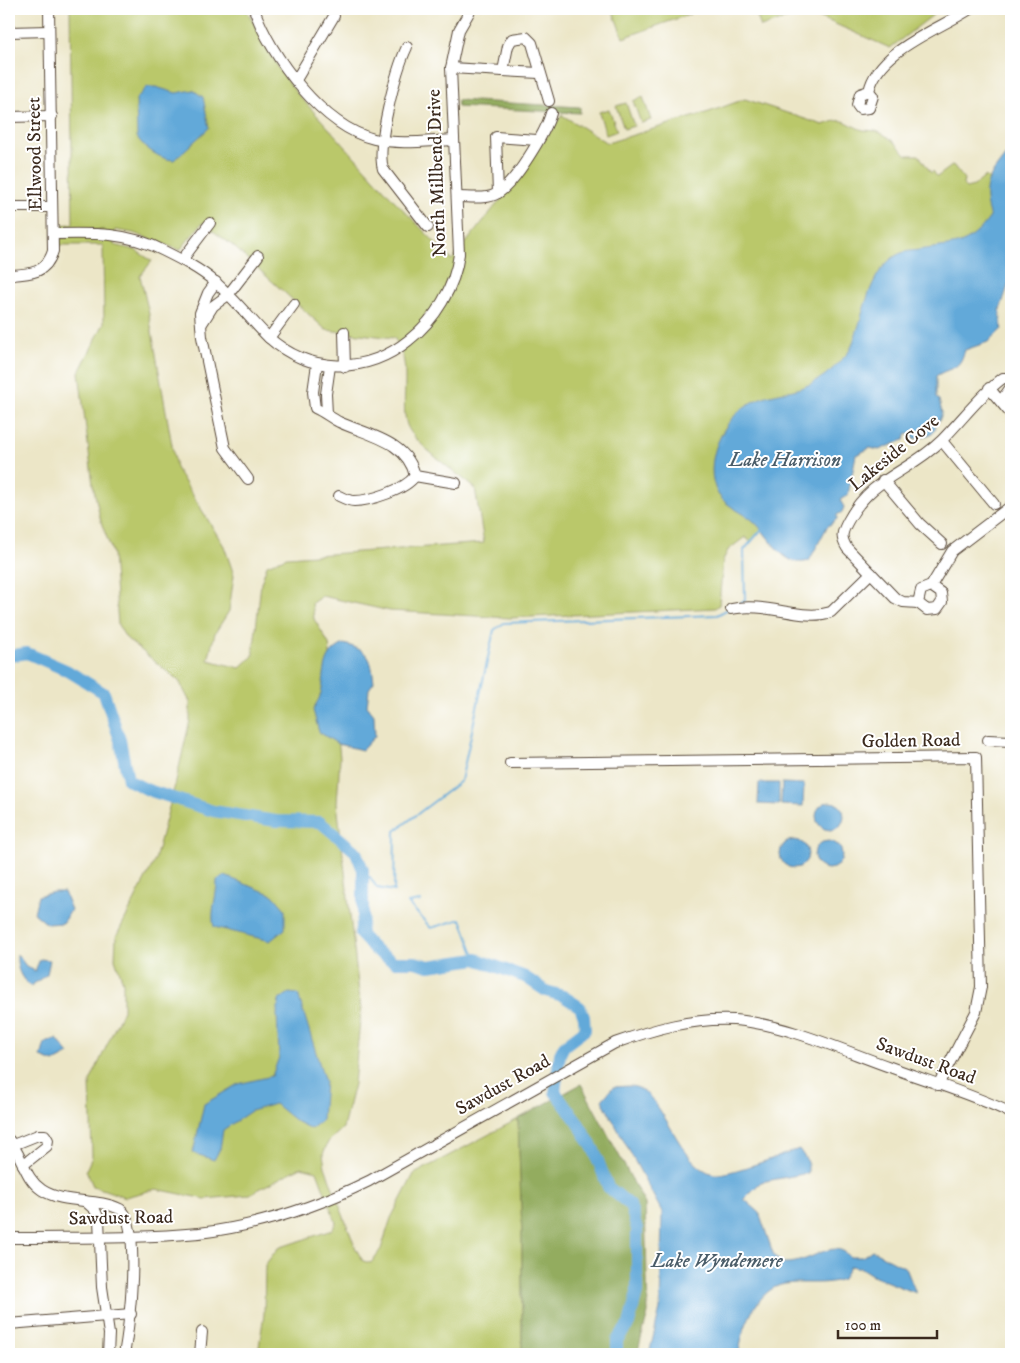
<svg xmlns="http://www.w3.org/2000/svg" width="1020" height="1363" font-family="'IM FELL DW Pica',serif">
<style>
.green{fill:#bac86a;stroke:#7a7944;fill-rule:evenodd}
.forest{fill:#93ac5e;stroke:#676b3e}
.water{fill:#62a9d9;stroke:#4e6a7c}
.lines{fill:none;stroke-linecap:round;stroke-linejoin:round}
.stream{stroke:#62a9d9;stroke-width:2}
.river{stroke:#62a9d9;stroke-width:12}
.minor-casing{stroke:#564637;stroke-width:12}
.minor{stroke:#fff;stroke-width:10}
.labels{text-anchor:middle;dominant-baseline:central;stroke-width:4;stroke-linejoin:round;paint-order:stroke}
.street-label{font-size:19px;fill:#3b2a1e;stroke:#fff}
.water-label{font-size:20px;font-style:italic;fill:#4b5d69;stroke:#fff}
</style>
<rect width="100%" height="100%" fill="#fff"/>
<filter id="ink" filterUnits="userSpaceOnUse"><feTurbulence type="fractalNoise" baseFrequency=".02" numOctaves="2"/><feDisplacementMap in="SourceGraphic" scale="10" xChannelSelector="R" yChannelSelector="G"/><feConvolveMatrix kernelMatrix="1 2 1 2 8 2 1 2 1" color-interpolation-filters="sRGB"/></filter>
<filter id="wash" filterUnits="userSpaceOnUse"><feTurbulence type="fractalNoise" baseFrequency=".0096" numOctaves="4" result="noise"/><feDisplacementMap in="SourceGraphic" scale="20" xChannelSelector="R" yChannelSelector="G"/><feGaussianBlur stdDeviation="1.12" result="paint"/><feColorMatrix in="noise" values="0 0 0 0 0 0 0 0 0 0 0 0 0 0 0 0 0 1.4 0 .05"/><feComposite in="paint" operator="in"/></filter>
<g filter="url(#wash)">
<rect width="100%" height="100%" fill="#ece6c7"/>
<g class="green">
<path d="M70 9H246L279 69 296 92 392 198 452 260 509 189 562 115 607 143 709 112 745 99 823 125C845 117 842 121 860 129 864 131 870 130 875 131 888 134 898 146 907 155H919L931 173 933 171 937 177 953 165 964 179 963 185 966 188 974 186 986 176 1001 196 1004 206 843 431 751 542 745 537 728 550 723 560 719 605 715 608 510 618 390 611 322 596 312 603 314 619 329 644 340 758 337 803 361 1010 354 1084 343 1128 328 1142 323 1154 325 1167 356 1249 363 1261 371 1263 381 1249 391 1218 414 1174 518 1119 522 1232V1354H258L264 1314 265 1265 278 1248 332 1230 336 1223 317 1171 301 1167 248 1195 205 1199 156 1189 125 1197 93 1186 86 1170 92 1157 90 1082 123 1010V982L115 959 116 937 155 860 175 785 190 720V702L179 681 126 638 118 625 113 554 101 522 93 485 79 372 104 323 103 245H57L61 238 104 230H65L57 225 73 224ZM202 223 232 245 326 330 394 338C414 363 399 400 407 425 413 443 459 475 475 488L484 543 287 557 267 565 261 583 253 656 240 668 208 660 215 633 229 611 234 575 224 546 176 468 148 309 140 276 152 261 135 250 114 245 115 230 133 233 180 250Z"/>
<path d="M612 9H688L690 14 623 38Z"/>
<path d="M754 9H794L797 15 761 27Z"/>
<path d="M801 9H936L933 15 890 48Z"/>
<path d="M643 97 651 120 641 123 633 101Z"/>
<path d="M626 103 634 126 624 129 616 106Z"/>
<path d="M609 109 617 131 606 135 599 112Z"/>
</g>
<g class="forest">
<path d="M457 100 580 107V113L457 107Z"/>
<path d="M581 1084 645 1204 648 1313 637 1354H522V1232L518 1119Z"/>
</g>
<g class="water">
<path d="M147 87H156L176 93 193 90 203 97 209 128 174 160C161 160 144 148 137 137L136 99Z"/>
<path d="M1011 148V277L1000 310 1002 329 988 342 965 350C959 372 951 366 936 376V398L939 400 942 413 939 421 934 424 936 427 932 434 914 439 913 435 907 433 904 440 879 450 870 448 856 455 848 495 840 500 844 507 842 512 837 515V519L827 527 809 561C780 570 768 529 748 517 739 511 724 504 718 494 701 464 723 416 754 401 767 394 783 393 797 389 818 383 832 371 846 355 852 349 854 338 857 331 865 306 872 269 897 255 904 251 911 251 919 250 954 244 967 249 990 217 978 182 993 174 1011 148Z"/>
<path d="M344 644C369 651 371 656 374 682L369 689 367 706 374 715 375 736 362 750 338 744 319 732 313 710C315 705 319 700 320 696 327 677 319 655 344 644Z"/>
<path d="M759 783H779V805L758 804Z"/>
<path d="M782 783 804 784 803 806 781 805Z"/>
<circle cx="830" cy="816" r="14"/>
<circle cx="794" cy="854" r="14"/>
<circle cx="828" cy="855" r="14"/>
<path d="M225 876 273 895 285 909V929L270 941 214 927C210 912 217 897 217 880Z"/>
<path d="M54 892H64L71 910 63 923 47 924 34 913 38 896Z"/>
<path d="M17 954 26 966 35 971 40 959 50 960 47 974 31 986C20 979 16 967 17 954Z"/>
<path d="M289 993 298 994 325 1082 322 1120 311 1129 297 1122 275 1104 251 1111 223 1130 220 1149 214 1160 193 1153 204 1104 238 1084 272 1076 279 1057 277 1014 279 1000Z"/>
<path d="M57 1039 69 1054 54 1062 41 1057 45 1043Z"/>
<path d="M613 1087C620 1087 630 1085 636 1087 665 1097 679 1166 714 1174 727 1176 785 1154 799 1149L808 1162V1173L761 1182 744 1199 759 1212 774 1256 782 1263C787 1263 793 1263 799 1261 816 1257 836 1239 850 1257H862L872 1250 906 1268 916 1293 875 1277 861 1268 850 1266 843 1279C825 1286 804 1281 785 1284 757 1288 741 1330 739 1354H649L660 1309 662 1212 602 1100Z"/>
</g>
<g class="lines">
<g class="stream">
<path d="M739 604 745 601 744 550 762 529"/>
<path d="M364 881 370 877 377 888 394 891 395 831 461 781 494 630 504 623 717 615 728 609"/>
<path d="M421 901 408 903 431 928 461 919 476 959"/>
</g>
<path class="river" d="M9 656 27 653 68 671 104 693 120 740 128 780 148 790 213 811 276 821 320 822 356 852 363 870V917L360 934 376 951 394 962H415L429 966 476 959 525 977 546 991 563 996 580 1007 584 1017 585 1030 564 1046 560 1054 555 1092 577 1121 594 1150 608 1187 630 1205 637 1229V1293L629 1324 617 1340V1354"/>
</g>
</g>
<g filter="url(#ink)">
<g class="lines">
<g class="minor-casing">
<g id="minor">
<path d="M254 9C271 57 322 126 374 139 400 145 427 141 454 140"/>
<path d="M9 32 49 31"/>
<path d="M407 47C396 70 376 146 383 169L428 227"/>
<path d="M451 68 539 73"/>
<path d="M503 71 508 46 512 39 526 37 532 43 549 101"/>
<path d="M296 80 334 16"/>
<path d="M869 91 860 94 857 105 860 109 869 108 873 96 869 91C878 50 938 30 970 9"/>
<path d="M9 117 52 116"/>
<path d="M498 193 496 137 537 140"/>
<path d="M457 197C470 197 487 200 498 193 515 183 546 132 551 113"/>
<path d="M9 207H52"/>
<path d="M53 234C93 233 128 232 164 251 182 260 200 269 215 282 235 299 250 319 268 337 309 374 366 375 409 340 435 320 455 287 459 254L451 68 459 30 471 9"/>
<path d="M182 260 210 223"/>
<path d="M9 275C30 274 46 274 53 251L49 9"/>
<path d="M216 282 208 293 200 313 202 337 225 448 248 479"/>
<path d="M201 325 213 306 228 295 258 256"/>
<path d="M344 332 345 367"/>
<path d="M269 338 294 304"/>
<path d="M317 364 313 392 315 408C324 412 331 418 339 422 367 435 408 441 415 476 405 490 370 501 354 501 349 501 343 498 339 496"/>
<path d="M989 388 1011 414"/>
<path d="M1001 401 1011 387"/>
<path d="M327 414 326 394 330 366"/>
<path d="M942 441 994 504"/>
<path d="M415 476 456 483"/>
<path d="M883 480 920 524 942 544"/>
<path d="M931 586 941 593 942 602 937 609 927 610 918 603 921 590 931 586 952 551 1011 506"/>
<path d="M918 603 903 602 895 598 847 548C840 537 842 532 848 521 872 476 909 473 942 440 963 419 979 396 1003 378H1008L1011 383"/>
<path d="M731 609C766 601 802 622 831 612L871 573"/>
<path d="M988 740 1011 741"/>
<path d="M510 763 976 757 981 987 976 1012 938 1085"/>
<path d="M9 1140C23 1156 24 1178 42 1190 65 1205 96 1197 120 1209 142 1221 129 1331 124 1354"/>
<path d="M13 1145 38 1135H45L48 1140 47 1146 23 1165"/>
<path d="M85 1201 95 1210 99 1219 102 1287 109 1334 108 1354"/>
<path d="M9 1238C72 1237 136 1239 199 1233 258 1226 316 1207 369 1181L615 1043C654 1029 692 1018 734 1020 785 1024 842 1050 890 1067 930 1082 972 1094 1011 1113"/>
<path d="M9 1324 131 1314"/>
<path d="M200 1354 202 1332"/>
</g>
</g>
<use href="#minor" class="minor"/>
</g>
</g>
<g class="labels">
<g class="street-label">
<text transform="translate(35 154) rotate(-91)">Ellwood Street</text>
<text transform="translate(437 173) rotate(-92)">North Millbend Drive</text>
<text transform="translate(894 453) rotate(-39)">Lakeside Cove</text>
<text transform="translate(911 741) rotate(-1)">Golden Road</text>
<text transform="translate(926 1061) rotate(20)">Sawdust Road</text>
<text transform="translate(503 1085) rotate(-29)">Sawdust Road</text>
<text transform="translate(121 1218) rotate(-1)">Sawdust Road</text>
</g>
<g class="water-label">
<text x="785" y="460">Lake Harrison</text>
<text x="717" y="1261">Lake Wyndemere</text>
</g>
</g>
<rect width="1020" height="1363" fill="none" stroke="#fff" stroke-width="30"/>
<path d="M838 1330v8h99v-8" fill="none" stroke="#3b2a1e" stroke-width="2.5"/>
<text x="845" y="1330" font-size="15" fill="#3b2a1e" stroke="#ffffff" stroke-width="4" paint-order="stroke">100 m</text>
</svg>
